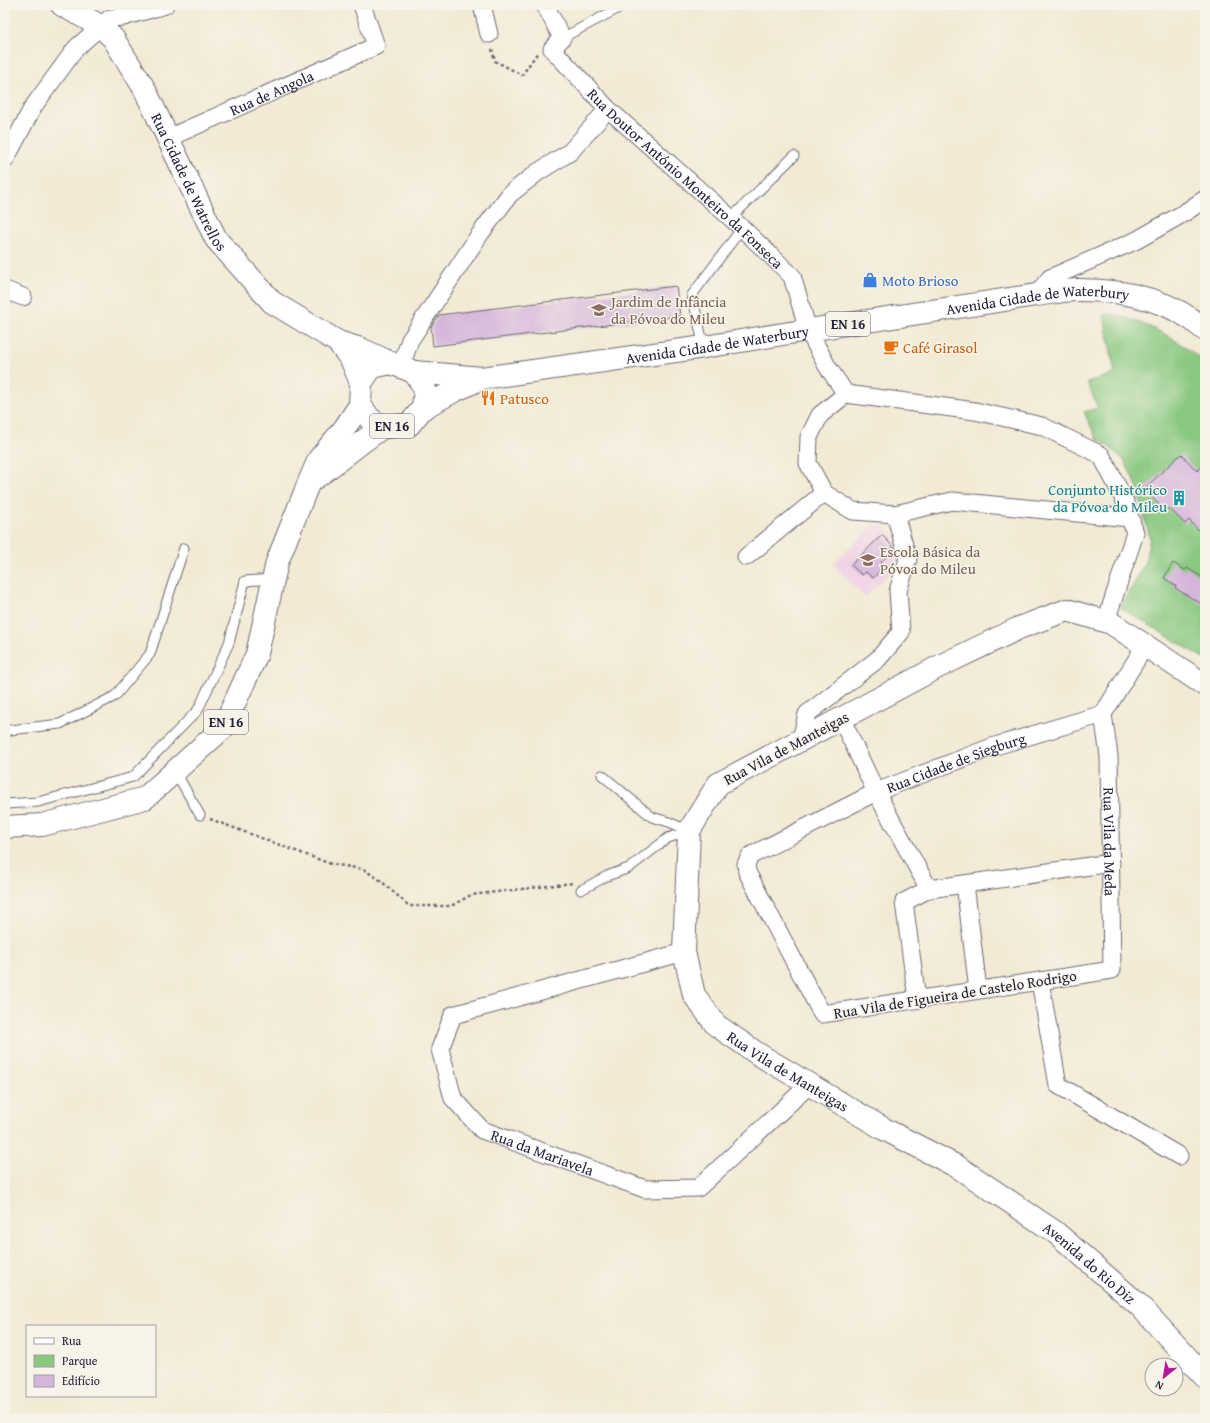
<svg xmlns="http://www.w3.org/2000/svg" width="1210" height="1423" font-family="'Gentium Book Plus',serif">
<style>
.built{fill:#f0d0e5}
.green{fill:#88c87f;stroke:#55755d}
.building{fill:#d5b6db}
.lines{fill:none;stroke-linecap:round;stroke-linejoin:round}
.lane-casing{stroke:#6b6871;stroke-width:11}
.street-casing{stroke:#6b6871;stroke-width:19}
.secondary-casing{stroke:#6b6871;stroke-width:24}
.primary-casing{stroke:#6b6871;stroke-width:24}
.path{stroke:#6b6871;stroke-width:2.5;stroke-dasharray:3 3;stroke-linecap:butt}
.lane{stroke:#fff;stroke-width:9}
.street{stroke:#fff;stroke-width:17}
.secondary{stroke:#fff;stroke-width:22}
.primary{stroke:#fff;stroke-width:22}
.labels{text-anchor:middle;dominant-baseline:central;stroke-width:3;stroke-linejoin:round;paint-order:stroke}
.shield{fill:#f7f3e8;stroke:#62616f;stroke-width:1}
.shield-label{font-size:14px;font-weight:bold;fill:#22223b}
.street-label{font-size:15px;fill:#22223b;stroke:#f7f3e8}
.shop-label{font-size:15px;fill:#366cbe;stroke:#f7f3e8;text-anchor:start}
.education-label{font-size:15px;fill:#785e54;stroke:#f7f3e8;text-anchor:start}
.food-label{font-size:15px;fill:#c56008;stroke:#f7f3e8;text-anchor:start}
.culture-label{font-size:15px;fill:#0d838f;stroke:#f7f3e8;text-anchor:end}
</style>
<rect width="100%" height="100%" fill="#f7f3e8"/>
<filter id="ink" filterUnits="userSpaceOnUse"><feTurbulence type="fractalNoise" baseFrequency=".025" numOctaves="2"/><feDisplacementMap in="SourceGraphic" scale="8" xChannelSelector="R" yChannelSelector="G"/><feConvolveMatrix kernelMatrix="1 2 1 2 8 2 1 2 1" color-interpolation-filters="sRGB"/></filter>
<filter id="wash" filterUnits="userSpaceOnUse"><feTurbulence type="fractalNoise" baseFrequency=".012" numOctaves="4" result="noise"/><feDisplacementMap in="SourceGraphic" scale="16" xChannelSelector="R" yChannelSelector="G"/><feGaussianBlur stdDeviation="0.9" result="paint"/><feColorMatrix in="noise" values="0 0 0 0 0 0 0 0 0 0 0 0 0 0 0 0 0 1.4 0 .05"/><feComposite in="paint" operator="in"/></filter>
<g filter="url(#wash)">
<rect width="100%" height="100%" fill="#f2ead4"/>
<path class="built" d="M875 524H877L886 528 894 535 899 556 898 564 893 570 865 597 833 564Z"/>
<path class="green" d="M1114 314C1125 318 1136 321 1147 326 1168 334 1187 348 1205 362V659L1121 608 1123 601 1134 584 1145 562 1150 538 1136 484 1124 460 1109 447 1097 439 1084 412 1098 408 1087 382 1115 374 1104 315Z"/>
<g id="blocks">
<g class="building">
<path d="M676 286 680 316 433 346 431 327 439 315Z"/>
<path d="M1181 454 1197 471 1205 464V537L1189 520 1185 524 1169 508 1165 511 1144 489Z"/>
<path d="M882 535 895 549 881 562 885 566 873 578 866 572 862 575 851 565Z"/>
<path d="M1173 563 1185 570 1187 568 1205 579V606L1175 588 1176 586 1164 578Z"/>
</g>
</g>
</g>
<g filter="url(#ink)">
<use href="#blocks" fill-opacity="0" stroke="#6b6871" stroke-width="1"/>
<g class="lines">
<g class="lane-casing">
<g id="lane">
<path d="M562 38 619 8 622 5"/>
<path d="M731 218 794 156"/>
<path d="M704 347 692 295 742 228"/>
<path d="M5 733 10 730 60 724 115 696 150 654 184 548"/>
<path d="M175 771 200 815"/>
<path d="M5 804 38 802 133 777 198 710 229 643 245 581 273 579"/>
<path d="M581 890 607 876 629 868 668 838 689 831 669 822 652 817 602 775"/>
</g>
</g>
<g class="street-casing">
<g id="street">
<path d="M482 5 489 34"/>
<path id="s1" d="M545 5 562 38 552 49 608 109 742 228 792 276 808 330 827 366 846 394 975 411 1042 426 1101 455 1124 499 1135 533 1106 621"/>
<path id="s2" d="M168 138 376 46 362 5"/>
<path d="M5 160 33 107 76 48 110 18 123 17 165 5"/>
<path d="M5 290 23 297"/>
<path d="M1036 295 1050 278 1137 240 1184 213 1205 199"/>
<path d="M401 367 410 340 480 234 510 194 538 172 570 152 608 109"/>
<path d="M846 394 820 415 809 437 808 463 824 493 853 511 895 514 952 501 1130 518"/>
<path d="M746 557 824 493"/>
<path id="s3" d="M1103 714 1109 756 1112 970 822 1014 747 872 746 864 750 856 876 792 992 747 1103 714 1145 646"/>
<path d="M841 718 876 792 929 889"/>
<path d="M801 740 807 714 878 659 901 632 898 591 908 559 895 514"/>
<path d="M965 884 978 990"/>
<path id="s4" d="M684 952 453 1015 440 1049 453 1098 482 1130 645 1189 698 1188 809 1085"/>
<path d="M1040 981 1058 1085 1179 1156"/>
<path d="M917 999 904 902 929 889 1111 863"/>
</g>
</g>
<g class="secondary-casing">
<g id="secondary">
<path id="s5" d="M62 5 100 26 113 38 144 88 216 239 272 302 338 342 361 349 391 363"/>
<path d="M338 342 352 361 361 383"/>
<path id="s6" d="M1205 685 1111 623 1067 610 1019 628 940 666 718 784 689 831 684 952 694 995 716 1025 758 1054 884 1129 958 1167 1055 1232 1139 1305 1205 1377"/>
</g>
</g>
<g class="primary-casing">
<g id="primary">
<path d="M391 363 414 372 425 389 423 408 409 425 383 427 370 419 360 405 361 383 372 367Z"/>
<path id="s7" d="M414 372 482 378 704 347 783 334 1036 295C1050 293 1065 290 1079 290 1123 290 1171 299 1205 330"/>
<path d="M423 408 454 391 480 379"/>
<path d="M315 478C338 462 359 443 383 427"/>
<path d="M5 827 42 825 145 798 223 728 257 654 277 562 309 482 319 459 344 429 360 405"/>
</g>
</g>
<g class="path">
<path d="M492 49 495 61 522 75 538 52"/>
<path d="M210 819 331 864 363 869 380 880 409 906H451L471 895 573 883"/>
</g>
<use href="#lane" class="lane"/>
<use href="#street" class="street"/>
<use href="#secondary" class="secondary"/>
<use href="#primary" class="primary"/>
</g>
</g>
<defs>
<g id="shop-bare" transform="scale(1.2)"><path d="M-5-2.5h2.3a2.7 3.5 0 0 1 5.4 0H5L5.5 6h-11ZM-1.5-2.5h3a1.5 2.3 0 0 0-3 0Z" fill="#3f7fe0" stroke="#f7f3e8" stroke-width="2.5" paint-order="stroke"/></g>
<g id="school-bare" transform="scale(1.2)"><path d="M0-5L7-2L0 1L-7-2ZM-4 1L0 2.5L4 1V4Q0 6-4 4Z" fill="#8d6e63" stroke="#f7f3e8" stroke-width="2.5" paint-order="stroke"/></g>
<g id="cafe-bare" transform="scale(1.2)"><path d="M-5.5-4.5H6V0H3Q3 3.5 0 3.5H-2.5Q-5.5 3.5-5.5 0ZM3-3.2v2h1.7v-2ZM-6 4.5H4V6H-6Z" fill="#e8710a" stroke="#f7f3e8" stroke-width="2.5" paint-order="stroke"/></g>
<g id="restaurant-bare" transform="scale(1.2)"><path d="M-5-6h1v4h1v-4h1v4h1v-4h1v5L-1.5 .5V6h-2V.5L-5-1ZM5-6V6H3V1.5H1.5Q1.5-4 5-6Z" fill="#e8710a" stroke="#f7f3e8" stroke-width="2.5" paint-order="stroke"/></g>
<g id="building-bare" transform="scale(1.2)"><path d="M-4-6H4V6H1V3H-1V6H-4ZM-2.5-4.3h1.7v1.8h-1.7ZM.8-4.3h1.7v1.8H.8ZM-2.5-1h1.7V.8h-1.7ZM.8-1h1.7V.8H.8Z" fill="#0f9aa8" stroke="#f7f3e8" stroke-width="2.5" paint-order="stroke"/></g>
</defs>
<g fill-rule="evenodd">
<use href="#shop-bare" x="870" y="280"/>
<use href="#school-bare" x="599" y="310"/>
<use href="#cafe-bare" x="891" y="347"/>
<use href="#restaurant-bare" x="488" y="398"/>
<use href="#building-bare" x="1179" y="498"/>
<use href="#school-bare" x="868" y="560"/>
</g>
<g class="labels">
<g class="shield">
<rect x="826" y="312" width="44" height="24" rx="3"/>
<rect x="370" y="414" width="44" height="24" rx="3"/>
<rect x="204" y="710" width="44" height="24" rx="3"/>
</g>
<g class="shield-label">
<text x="848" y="324">EN 16</text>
<text x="392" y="426">EN 16</text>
<text x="226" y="722">EN 16</text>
</g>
<g class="street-label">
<text stroke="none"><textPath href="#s2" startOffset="113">Rua de Angola</textPath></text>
<text stroke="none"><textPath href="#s1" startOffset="238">Rua Doutor António Monteiro da Fonseca</textPath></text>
<text stroke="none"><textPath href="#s5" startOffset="224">Rua Cidade de Watrellos</textPath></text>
<text stroke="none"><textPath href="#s7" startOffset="630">Avenida Cidade de Waterbury</textPath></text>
<text stroke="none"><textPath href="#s7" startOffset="306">Avenida Cidade de Waterbury</textPath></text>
<text transform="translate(786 748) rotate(-28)">Rua Vila de Manteigas</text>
<text stroke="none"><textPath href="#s3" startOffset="954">Rua Cidade de Siegburg</textPath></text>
<text stroke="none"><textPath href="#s3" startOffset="128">Rua Vila da Meda</textPath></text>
<text transform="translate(955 994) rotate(-9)">Rua Vila de Figueira de Castelo Rodrigo</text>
<text stroke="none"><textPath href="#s6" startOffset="892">Rua Vila de Manteigas</textPath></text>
<text stroke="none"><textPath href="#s4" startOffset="434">Rua da Mariavela</textPath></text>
<text stroke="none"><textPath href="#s6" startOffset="1250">Avenida do Rio Diz</textPath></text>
</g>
<g class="shop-label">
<text x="882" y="280">Moto Brioso</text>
</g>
<g class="education-label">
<text x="611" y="301">Jardim de Infância<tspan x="611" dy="17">da Póvoa do Mileu</tspan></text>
<text x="880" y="551">Escola Básica da<tspan x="880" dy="17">Póvoa do Mileu</tspan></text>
</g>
<g class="food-label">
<text x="903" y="347">Café Girasol</text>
<text x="500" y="398">Patusco</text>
</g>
<g class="culture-label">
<text x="1167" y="489">Conjunto Histórico<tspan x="1167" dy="17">da Póvoa do Mileu</tspan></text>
</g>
</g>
<rect width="1210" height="1423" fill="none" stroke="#f7f3e8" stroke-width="20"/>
<rect x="26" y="1325" width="130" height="72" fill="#f7f3e8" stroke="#a29fa3"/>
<rect x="34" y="1338" width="20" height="6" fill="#ffffff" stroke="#a29fa3"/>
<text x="62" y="1345" font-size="12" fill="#22223b">Rua</text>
<rect x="34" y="1355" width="20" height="12" fill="#88c87f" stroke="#a29fa3"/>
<text x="62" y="1365" font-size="12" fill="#22223b">Parque</text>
<rect x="34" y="1375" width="20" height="12" fill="#d5b6db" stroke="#a29fa3"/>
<text x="62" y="1385" font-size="12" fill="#22223b">Edifício</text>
<g transform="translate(1164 1377) rotate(210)"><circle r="19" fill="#f7f3e8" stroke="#a29fa3"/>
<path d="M0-3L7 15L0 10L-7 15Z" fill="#b5179e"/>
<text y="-6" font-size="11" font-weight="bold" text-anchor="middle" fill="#22223b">N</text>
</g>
</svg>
